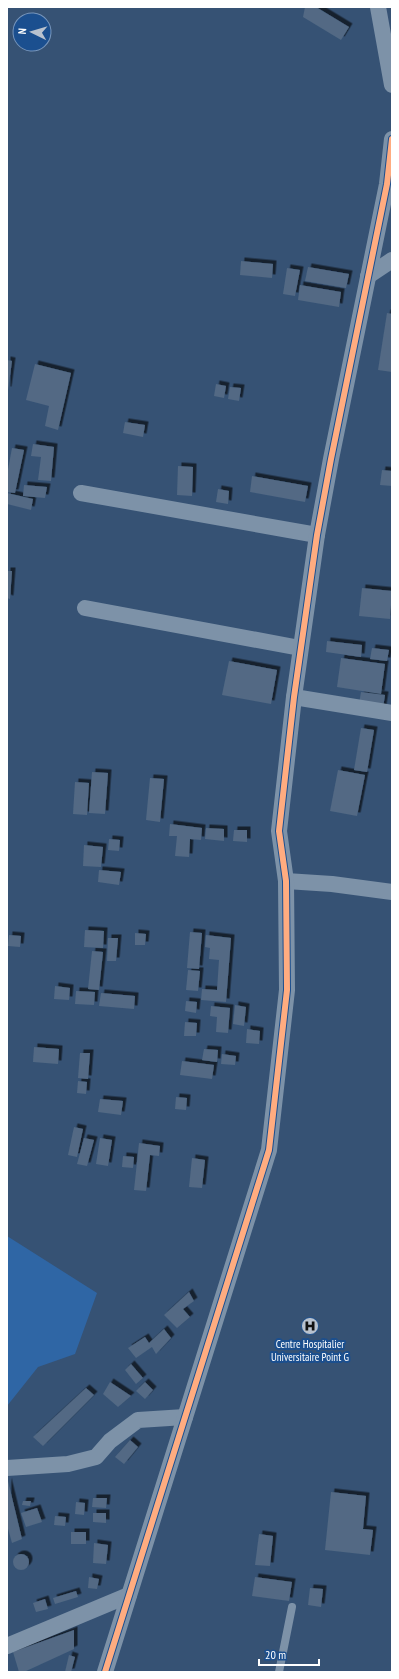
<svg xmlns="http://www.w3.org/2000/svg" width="399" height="1679" font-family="'PT Sans Narrow',sans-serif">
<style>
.green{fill:#2f66a5}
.building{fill:#526984;filter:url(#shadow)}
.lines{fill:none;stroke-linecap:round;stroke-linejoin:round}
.lane{stroke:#7d92a8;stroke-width:8}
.street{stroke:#7d92a8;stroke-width:16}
.cycleway-casing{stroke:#1b4f8f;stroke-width:8}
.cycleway{stroke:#ffac80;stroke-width:6}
.labels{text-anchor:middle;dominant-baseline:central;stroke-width:4;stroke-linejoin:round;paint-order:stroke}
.poi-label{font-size:11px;fill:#fff;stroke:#1b4f8f}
</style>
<defs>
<filter id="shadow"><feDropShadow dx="3.5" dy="-3.5" stdDeviation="0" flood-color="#0009"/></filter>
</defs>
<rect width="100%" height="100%" fill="#365274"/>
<path class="green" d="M7 1236 97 1293 75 1354 38 1367 7 1406Z"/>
<g class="building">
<path d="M305 7H316L349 27 341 40 303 17Z"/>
<path d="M241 261 273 264 272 278 240 275Z"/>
<path d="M308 267 349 274 346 288 305 281Z"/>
<path d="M287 268 300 270 295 296 283 294Z"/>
<path d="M300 285 341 292 339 307 298 300Z"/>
<path d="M387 313 392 314V372L378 370Z"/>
<path d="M7 360 12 361 8 390H7Z"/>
<path d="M35 364 71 373 58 430 45 426 49 406 26 400Z"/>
<path d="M216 384 226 386 224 398 214 396Z"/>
<path d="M230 387 241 388 239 401 228 399Z"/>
<path d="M125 422 145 425 143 437 123 433Z"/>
<path d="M33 444 54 447 51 481 38 480 41 457 31 456Z"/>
<path d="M12 448 24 450 15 493 7 492V475Z"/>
<path d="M178 466 193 467 192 496 177 495Z"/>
<path d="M382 470 392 471V486L380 485Z"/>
<path d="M252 476 308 486 305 502 250 492Z"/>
<path d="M24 485 47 487 45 498 23 496Z"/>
<path d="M218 489 229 491 228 504 216 502Z"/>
<path d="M7 493 33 499 31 510 7 504Z"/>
<path d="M7 571H12L10 599 7 598Z"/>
<path d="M362 588 392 591 390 619 359 616Z"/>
<path d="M327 641 362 645 361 657 326 652Z"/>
<path d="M372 648 389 650 387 661 370 659Z"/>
<path d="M341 658 385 664 381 694 337 687Z"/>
<path d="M229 661 277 670 271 704 222 695Z"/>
<path d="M361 692 385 695 383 708 359 704Z"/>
<path d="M361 728 374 730 367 772 354 770Z"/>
<path d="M338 770 365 775 357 816 330 811Z"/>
<path d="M92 772 108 773 105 814 89 813Z"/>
<path d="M150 778 164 779 160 822 146 820Z"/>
<path d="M75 782 89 783 87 815 73 814Z"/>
<path d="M170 824 202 828 201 840 190 839 189 857 175 856 177 836H169Z"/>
<path d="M206 828 224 829V841L205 839Z"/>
<path d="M234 830H247V842L233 841Z"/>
<path d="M109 839 120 840 119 851 108 850Z"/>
<path d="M84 845 103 847 101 867 83 866Z"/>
<path d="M99 870 121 872 119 885 98 882Z"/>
<path d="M85 930 104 931 103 948 84 947Z"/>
<path d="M190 932 202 933 199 969 187 968Z"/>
<path d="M135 933 146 934 145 945H135Z"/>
<path d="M9 935 21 936 20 947 8 946Z"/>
<path d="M206 935 231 938 226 1002 201 1000 202 989 217 990 219 960 209 959 210 948 205 947Z"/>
<path d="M108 938H118L116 961H107Z"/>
<path d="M92 951 103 952 99 990 88 989Z"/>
<path d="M188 970 200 971 198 991 186 990Z"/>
<path d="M55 986 70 988 69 1000 54 999Z"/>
<path d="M76 991 95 992 94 1005 75 1004Z"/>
<path d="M101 993 135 996 134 1009 99 1006Z"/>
<path d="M186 1001 197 1002 196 1013 185 1011Z"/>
<path d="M235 1005 246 1007 244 1026 233 1024Z"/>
<path d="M211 1006 230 1008 228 1033 216 1032 217 1017 210 1016Z"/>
<path d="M185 1022 197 1023 196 1036H184Z"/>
<path d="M247 1029 260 1031 259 1044 246 1043Z"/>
<path d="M34 1047 59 1049 58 1064 33 1062Z"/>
<path d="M204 1049 218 1050 217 1062 202 1060Z"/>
<path d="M80 1053H90L88 1079 78 1078Z"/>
<path d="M222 1054 236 1056 235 1065 221 1064Z"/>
<path d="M182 1061 214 1065 212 1079 180 1075Z"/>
<path d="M78 1081 87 1082 86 1094 77 1093Z"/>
<path d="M176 1097 187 1098 186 1110 175 1109Z"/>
<path d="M100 1099 123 1101 121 1115 98 1112Z"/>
<path d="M74 1127 83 1129 77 1157 68 1155Z"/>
<path d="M84 1138 94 1140 87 1166 77 1164Z"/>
<path d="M100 1138 112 1140 108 1166 96 1164Z"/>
<path d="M139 1143 160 1146 159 1156 150 1155 146 1191 134 1190Z"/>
<path d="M123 1156 134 1157 133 1168 122 1167Z"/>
<path d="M192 1158 205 1160 202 1188 189 1187Z"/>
<path d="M189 1292 194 1301 183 1309 190 1317 177 1328 164 1315Z"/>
<path d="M164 1329 171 1338 156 1354 152 1347 136 1358 128 1348 145 1337 149 1343Z"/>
<path d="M131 1364 143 1378 136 1384 125 1370Z"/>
<path d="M110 1382 131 1396 118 1407 103 1394Z"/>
<path d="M145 1382 153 1390 145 1399 136 1391Z"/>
<path d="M86 1388 94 1395 43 1446 33 1437Z"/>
<path d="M130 1440 138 1447 124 1464 115 1457Z"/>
<path d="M8 1481 22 1539 12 1543 7 1525Z"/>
<path d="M331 1492 366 1496 363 1529 373 1530 370 1555 325 1550Z"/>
<path d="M93 1498H107L106 1508 92 1507Z"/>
<path d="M23 1501H31L30 1506 22 1505Z"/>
<path d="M76 1502 85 1503 84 1515 75 1514Z"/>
<path d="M37 1508 42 1522 26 1527 21 1513Z"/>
<path d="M93 1513H106V1523L93 1522Z"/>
<path d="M55 1516 66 1517 65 1526 54 1525Z"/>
<rect x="71" y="1532" width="15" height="12"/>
<path d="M259 1534 273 1536 270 1566 255 1565Z"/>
<path d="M94 1543 108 1545 106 1564 93 1563Z"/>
<circle cx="21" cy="1562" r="8"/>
<path d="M89 1577 99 1579 97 1589 88 1588Z"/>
<path d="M255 1577 292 1582 289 1601 252 1596Z"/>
<path d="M310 1588 323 1589 321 1607 308 1605Z"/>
<path d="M76 1591 78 1597 55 1604 53 1598Z"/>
<path d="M45 1599 48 1609 36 1612 33 1603Z"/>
<path d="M74 1630V1649L24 1672H19L13 1652Z"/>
<path d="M69 1655 75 1657 71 1672H65Z"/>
</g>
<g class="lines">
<path class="lane" d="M279 1672 292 1607"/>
<g class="street">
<path d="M378 7 392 85"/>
<path d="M368 276 392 260"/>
<path d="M81 493 317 535"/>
<path d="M85 608 300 648"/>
<path d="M294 697 392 713"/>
<path d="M286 881 332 884 392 892"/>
<path d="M7 1468 68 1464 96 1457 110 1441 138 1420 185 1417"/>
<path d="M7 1646 129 1595"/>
<path d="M105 1672 269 1150 287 990 286 881 279 831 294 697 317 535 331 459 387 184 392 139"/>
</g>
<g class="cycleway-casing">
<path id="cycleway" d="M105 1672 269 1150 287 990 286 881 279 831 294 697 317 535 331 459 387 184 392 139"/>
</g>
<use href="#cycleway" class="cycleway"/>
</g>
<defs>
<g id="hospital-disc" transform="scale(0.9)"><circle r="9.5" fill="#b9c2ce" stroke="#1b4f8f"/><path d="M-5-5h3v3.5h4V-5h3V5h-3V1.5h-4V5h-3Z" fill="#111"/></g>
</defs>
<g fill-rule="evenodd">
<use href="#hospital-disc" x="310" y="1326"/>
</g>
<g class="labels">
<g class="poi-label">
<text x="310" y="1344">Centre Hospitalier<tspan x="310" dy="13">Universitaire Point G</tspan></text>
</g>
</g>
<rect width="399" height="1679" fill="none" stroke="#ffffff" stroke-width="16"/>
<g transform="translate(32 32) rotate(275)"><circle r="19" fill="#1b4f8f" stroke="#7695bc"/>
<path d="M0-3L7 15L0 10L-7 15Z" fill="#b9c2ce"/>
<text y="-6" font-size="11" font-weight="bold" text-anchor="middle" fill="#ffffff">N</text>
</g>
<path d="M259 1659v6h60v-6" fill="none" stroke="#ffffff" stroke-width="2"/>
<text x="265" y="1659" font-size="12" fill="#ffffff" stroke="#1b4f8f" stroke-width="3" paint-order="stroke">20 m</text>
</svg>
